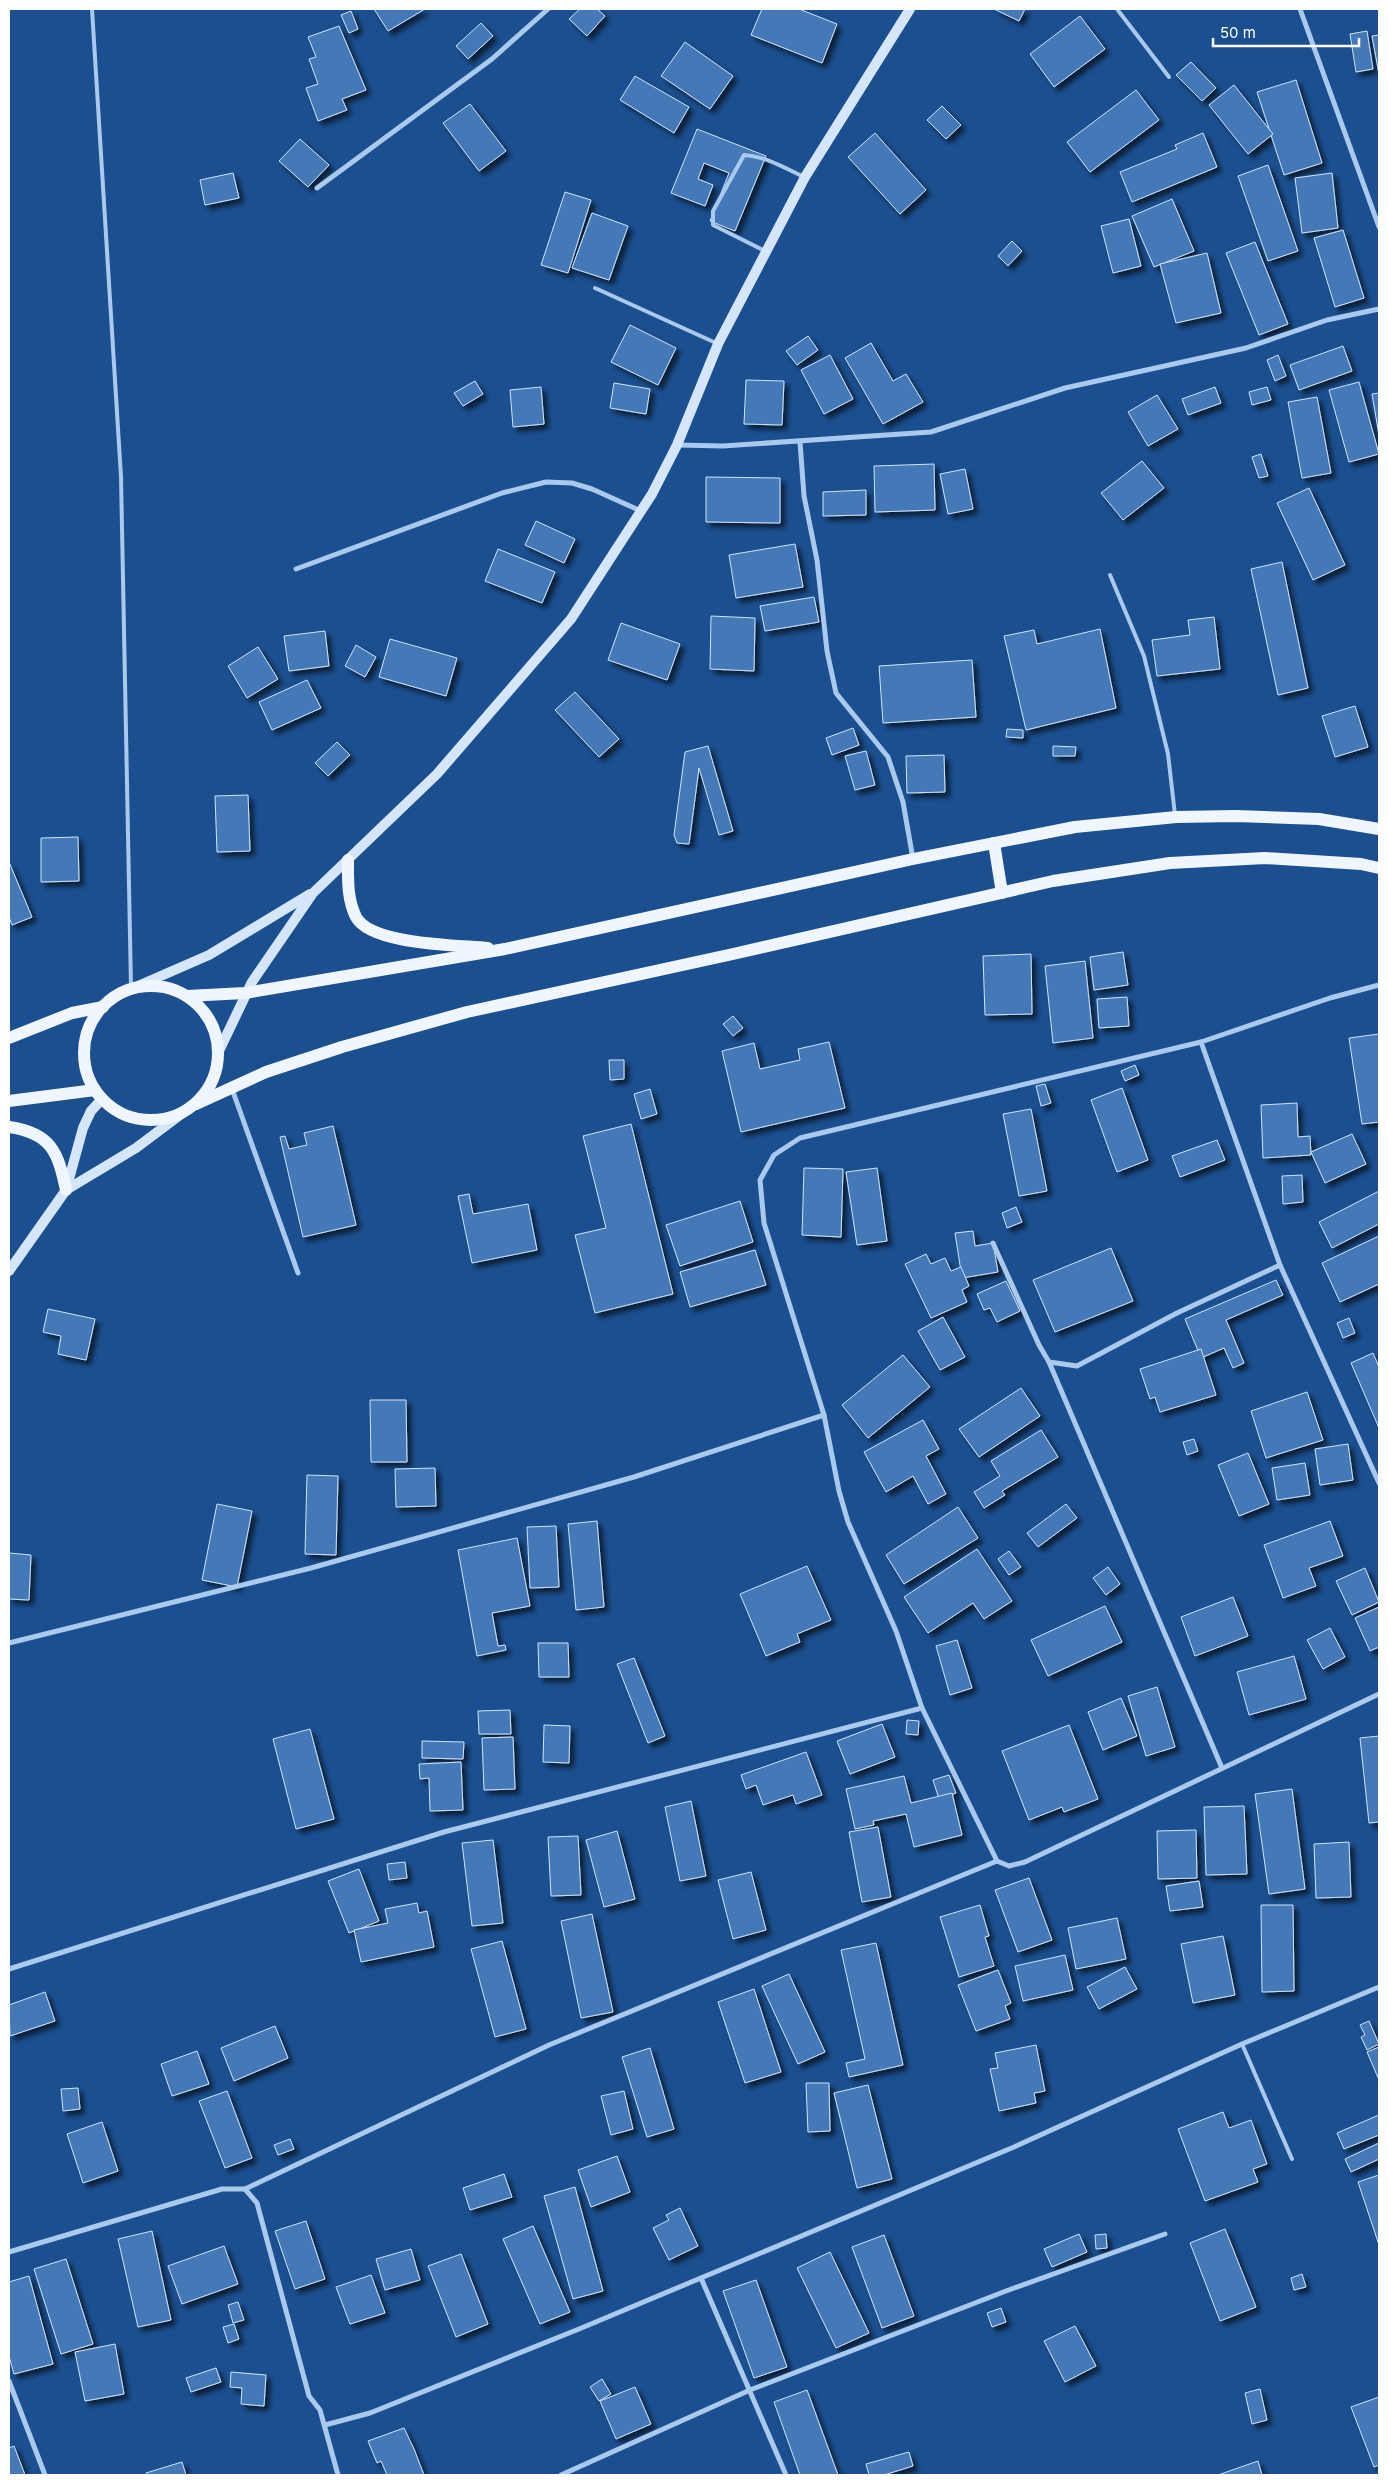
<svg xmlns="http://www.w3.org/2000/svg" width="1388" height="2484" font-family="Inter,sans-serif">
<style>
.building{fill:#4478b7;stroke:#cfe3fa;filter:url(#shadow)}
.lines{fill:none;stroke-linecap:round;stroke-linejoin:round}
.lane{stroke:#a9c9ee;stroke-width:4}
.street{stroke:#a9c9ee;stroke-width:5}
.secondary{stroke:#d6e6fa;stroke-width:10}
.primary{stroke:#f0f6ff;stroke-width:12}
</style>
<defs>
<filter id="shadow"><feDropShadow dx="4.5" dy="4.5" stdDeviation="2.5" flood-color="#0009"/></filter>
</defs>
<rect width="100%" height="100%" fill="#1b4f8f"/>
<g class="building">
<path d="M374 9H425L388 31Z"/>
<path d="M580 9H597L605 16 587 36 569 19Z"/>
<path d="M762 9H799L837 24 822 63 751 35Z"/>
<path d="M994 9H1025L1019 21Z"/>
<path d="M351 11 358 29 349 33 341 15Z"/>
<path d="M1080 16 1105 49 1054 87 1030 54Z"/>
<path d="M481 23 493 36 468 59 456 46Z"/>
<path d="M339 26 366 90 342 99 347 110 318 121 306 88 318 84 309 59 316 57 308 37Z"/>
<path d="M1367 31 1373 69 1356 72 1350 34Z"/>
<path d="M1379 35V74L1372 36Z"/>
<path d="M685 42 733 76 710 109 661 76Z"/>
<path d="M1191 62 1216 88 1202 101 1176 75Z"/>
<path d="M635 76 689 107 674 133 620 100Z"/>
<path d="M1296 80 1322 163 1284 175 1257 92Z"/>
<path d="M1234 85 1273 134 1248 154 1209 105Z"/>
<path d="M1136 90 1159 120 1090 172 1067 142Z"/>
<path d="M470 104 506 151 479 171 443 123Z"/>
<path d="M942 106 961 125 946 139 927 120Z"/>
<path d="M697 129 766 156 735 231 710 221 729 173 704 163 698 179 713 185 705 206 671 193Z"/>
<path d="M875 133 926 190 900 214 848 157Z"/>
<path d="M1203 133 1217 167 1132 202 1120 172 1177 149 1175 145Z"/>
<path d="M300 139 329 165 308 187 279 161Z"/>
<path d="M1268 165 1298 251 1268 261 1238 176Z"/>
<path d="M233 173 239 198 205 205 200 180Z"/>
<path d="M1332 173 1338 228 1302 233 1295 178Z"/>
<path d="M565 192 591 200 568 273 541 265Z"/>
<path d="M1172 199 1194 251 1154 267 1132 216Z"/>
<path d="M592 213 628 226 609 280 572 268Z"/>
<path d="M1129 219 1141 266 1113 273 1101 226Z"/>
<path d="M1343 230 1364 298 1335 307 1314 238Z"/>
<path d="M1012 241 1022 251 1008 266 998 256Z"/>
<path d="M1255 242 1288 324 1259 335 1226 253Z"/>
<path d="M1207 253 1221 313 1176 323 1160 264Z"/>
<path d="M630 325 676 348 658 385 611 362Z"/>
<path d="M808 336 818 350 797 365 786 351Z"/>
<path d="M871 343 893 381 906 374 923 402 883 424 845 358Z"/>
<path d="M1343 346 1352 371 1299 390 1290 365Z"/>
<path d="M830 355 853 399 824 414 801 370Z"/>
<path d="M1278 355 1286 376 1275 381 1267 360Z"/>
<path d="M746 380 784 381 782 425 744 424Z"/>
<path d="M475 381 483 394 463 406 454 393Z"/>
<path d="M1359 382 1379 454 1349 462 1329 390Z"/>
<path d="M614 383 650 389 646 414 610 408Z"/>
<path d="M541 387 544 424 513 427 510 390Z"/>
<path d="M1215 387 1221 403 1188 415 1182 399Z"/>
<path d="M1267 387 1271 400 1252 405 1249 392Z"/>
<path d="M1379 393V435L1372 394Z"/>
<path d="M1157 395 1178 429 1148 446 1128 412Z"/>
<path d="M1317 397 1331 473 1302 478 1288 402Z"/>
<path d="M1261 454 1268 476 1259 478 1252 457Z"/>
<path d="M1142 461 1164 488 1123 520 1101 493Z"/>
<path d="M934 464 935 510 875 512 874 466Z"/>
<path d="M965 469 973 509 948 514 940 474Z"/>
<path d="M706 477 780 478V523L706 522Z"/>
<path d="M1309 488 1345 565 1313 580 1277 503Z"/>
<path d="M866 490V515L823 516V492Z"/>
<path d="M536 521 575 539 564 563 525 545Z"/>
<path d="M795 544 803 587 736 598 729 555Z"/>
<path d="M498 549 555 572 542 603 485 581Z"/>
<path d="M1282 562 1308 688 1278 695 1251 569Z"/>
<path d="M814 597 819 622 765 631 760 606Z"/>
<path d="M711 616 755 618 754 671 710 669Z"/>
<path d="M1214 617 1220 669 1157 676 1152 640 1190 635 1188 620Z"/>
<path d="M621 623 680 644 667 680 608 660Z"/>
<path d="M1100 629 1116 708 1026 730 1004 636 1034 630 1037 644Z"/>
<path d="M325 631 329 666 289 671 284 636Z"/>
<path d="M390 639 457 658 446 696 379 677Z"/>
<path d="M356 645 376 657 365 677 345 666Z"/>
<path d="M258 647 278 679 247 698 228 666Z"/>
<path d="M972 660 976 717 883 723 879 666Z"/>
<path d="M307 680 321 708 272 730 259 702Z"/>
<path d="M575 692 619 739 599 757 555 710Z"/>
<path d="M1355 706 1368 747 1335 757 1322 716Z"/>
<path d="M853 728 859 745 832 755 826 738Z"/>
<path d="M1007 729 1023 730V738L1006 737Z"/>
<path d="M337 742 350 755 328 776 315 763Z"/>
<path d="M708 746 733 831 719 835 699 768 689 844 677 843 674 835 685 752Z"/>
<path d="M1053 746 1076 747 1075 756H1053Z"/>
<path d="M866 751 875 785 855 790 845 756Z"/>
<path d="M944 755 945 792 907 793 906 756Z"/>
<path d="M248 795 250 851 217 852 215 796Z"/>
<path d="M78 837 79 881 41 882V838Z"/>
<path d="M9 862 32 917 12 925 9 917Z"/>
<path d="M1123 952 1128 985 1094 990 1090 957Z"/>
<path d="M1031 954 1032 1014 985 1015 983 956Z"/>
<path d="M1085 961 1093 1038 1053 1043 1045 966Z"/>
<path d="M1127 997 1129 1026 1099 1028 1097 999Z"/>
<path d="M733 1016 743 1028 733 1036 723 1024Z"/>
<path d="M1379 1034V1122L1362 1124 1349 1038Z"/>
<path d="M829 1042 845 1108 741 1132 722 1051 754 1043 760 1069 800 1060 798 1049Z"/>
<path d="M609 1060H624V1079L610 1080Z"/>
<path d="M1135 1065 1139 1075 1125 1081 1121 1071Z"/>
<path d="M1045 1084 1051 1103 1041 1106 1036 1086Z"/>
<path d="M1122 1088 1148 1160 1117 1172 1091 1100Z"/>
<path d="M650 1089 657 1114 641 1119 634 1094Z"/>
<path d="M1297 1103 1298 1137 1310 1136 1311 1155 1263 1158 1261 1105Z"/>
<path d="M1031 1109 1047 1191 1019 1196 1003 1114Z"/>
<path d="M631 1124 673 1294 595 1313 575 1235 606 1228 583 1136Z"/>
<path d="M333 1126 356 1225 303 1237 280 1137 285 1136 289 1149 307 1145 304 1133Z"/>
<path d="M1352 1134 1366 1164 1325 1183 1311 1152Z"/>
<path d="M1217 1140 1225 1160 1180 1177 1172 1156Z"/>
<path d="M804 1168 843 1169 841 1237 802 1235Z"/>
<path d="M877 1168 887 1241 857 1245 846 1172Z"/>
<path d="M1302 1175 1303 1202 1283 1204 1282 1176Z"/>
<path d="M1379 1191V1224L1332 1248 1319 1222Z"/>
<path d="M469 1194 473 1214 528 1204 537 1250 472 1263 458 1196Z"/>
<path d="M740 1201 753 1242 680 1266 666 1225Z"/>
<path d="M1016 1207 1022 1222 1007 1228 1002 1213Z"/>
<path d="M973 1231 975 1246 993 1243 998 1272 962 1278 955 1233Z"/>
<path d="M1379 1236V1284L1340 1302 1322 1263Z"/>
<path d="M1111 1248 1133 1301 1055 1332 1033 1280Z"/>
<path d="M755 1250 766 1285 690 1307 680 1272Z"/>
<path d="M926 1254 931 1264 945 1258 951 1271 961 1267 969 1286 962 1290 967 1302 931 1318 905 1264Z"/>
<path d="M1276 1280 1283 1295 1226 1320 1244 1363 1233 1368 1224 1348 1201 1358 1185 1319Z"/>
<path d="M1006 1281 1020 1311 997 1322 990 1308 984 1310 977 1294Z"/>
<path d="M48 1309 95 1319 86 1360 58 1354 61 1336 43 1332Z"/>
<path d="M943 1317 965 1357 940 1370 918 1331Z"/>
<path d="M1349 1318 1355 1333 1343 1338 1337 1323Z"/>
<path d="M1201 1349 1216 1395 1160 1412 1155 1397 1150 1399 1140 1369Z"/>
<path d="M1373 1353 1379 1367V1428L1351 1363Z"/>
<path d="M903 1355 930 1387 868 1438 842 1405Z"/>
<path d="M1021 1388 1040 1416 979 1457 959 1429Z"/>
<path d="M1307 1392 1323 1440 1266 1458 1251 1411Z"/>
<path d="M370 1400H406L407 1462H371Z"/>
<path d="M923 1420 939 1449 926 1456 946 1494 928 1504 913 1476 886 1492 864 1452Z"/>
<path d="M1041 1430 1058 1457 1002 1491 1005 1495 984 1508 974 1492 1000 1476 991 1461Z"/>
<path d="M1194 1439 1198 1451 1187 1455 1183 1442Z"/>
<path d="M1348 1444 1353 1480 1320 1485 1315 1449Z"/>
<path d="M1248 1453 1269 1504 1239 1516 1218 1465Z"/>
<path d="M1305 1463 1310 1495 1277 1500 1272 1468Z"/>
<path d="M435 1468 436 1506 396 1507 395 1469Z"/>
<path d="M307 1475 338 1476 336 1555 305 1554Z"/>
<path d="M217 1504 252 1511 237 1587 202 1580Z"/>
<path d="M1066 1504 1077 1518 1038 1547 1027 1533Z"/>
<path d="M958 1507 978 1538 904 1584 886 1555Z"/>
<path d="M597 1521 604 1607 576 1610 568 1524Z"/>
<path d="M1330 1521 1343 1556 1309 1568 1316 1586 1283 1598 1264 1545Z"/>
<path d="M556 1526 559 1587 530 1588 527 1527Z"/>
<path d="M517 1538 530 1606 492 1613 498 1646 505 1645 506 1650 477 1656 458 1550Z"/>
<path d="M977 1549 1012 1601 984 1619 973 1603 928 1633 904 1597Z"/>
<path d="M1009 1551 1021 1567 1009 1575 998 1559Z"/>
<path d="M9 1553 31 1555 29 1600 9 1599Z"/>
<path d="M807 1566 831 1620 797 1634 800 1642 766 1656 740 1594Z"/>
<path d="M1108 1567 1120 1584 1106 1595 1093 1578Z"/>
<path d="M1365 1568 1379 1602 1352 1615 1336 1581Z"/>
<path d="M1233 1597 1248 1636 1195 1656 1181 1617Z"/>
<path d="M1105 1606 1122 1642 1048 1676 1031 1640Z"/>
<path d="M1379 1607V1647L1370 1651 1355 1618Z"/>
<path d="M1330 1628 1345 1657 1323 1669 1307 1640Z"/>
<path d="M957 1640 972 1688 950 1695 936 1646Z"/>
<path d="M538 1643H568L569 1677H539Z"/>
<path d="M1294 1656 1306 1699 1249 1715 1237 1672Z"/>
<path d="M634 1658 665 1736 648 1743 617 1664Z"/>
<path d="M1157 1687 1175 1747 1146 1756 1128 1696Z"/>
<path d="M1121 1698 1137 1736 1103 1750 1088 1712Z"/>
<path d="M510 1710 511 1734H479L478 1711Z"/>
<path d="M907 1720 919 1721 918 1735 906 1734Z"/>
<path d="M882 1724 895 1757 850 1774 837 1741Z"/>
<path d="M544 1725 570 1726 569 1763 543 1762Z"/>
<path d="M1069 1725 1098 1799 1064 1812 1062 1807 1029 1820 1002 1751Z"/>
<path d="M310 1729 334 1819 296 1829 273 1739Z"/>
<path d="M1379 1736V1822L1369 1823 1360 1738Z"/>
<path d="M513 1737 515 1789 484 1790 482 1738Z"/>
<path d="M422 1741 464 1742 463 1759 422 1758Z"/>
<path d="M806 1752 822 1795 796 1804 793 1795 763 1805 756 1785 746 1789 741 1775Z"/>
<path d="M461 1762 463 1810 430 1811 429 1778 420 1779 419 1764Z"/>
<path d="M949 1775 956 1793 939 1799 933 1780Z"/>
<path d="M904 1776 911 1803 952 1793 962 1835 914 1847 906 1814 873 1821 874 1825 855 1829 846 1789Z"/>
<path d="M1292 1789 1305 1889 1269 1894 1255 1794Z"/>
<path d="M691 1801 706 1876 680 1881 665 1807Z"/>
<path d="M1244 1806 1247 1874 1206 1875 1204 1807Z"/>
<path d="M878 1827 891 1897 862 1902 849 1832Z"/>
<path d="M1196 1830 1197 1878 1158 1879 1157 1831Z"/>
<path d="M617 1831 635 1899 604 1907 586 1840Z"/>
<path d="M578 1836 581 1895 551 1896 548 1837Z"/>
<path d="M493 1840 503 1923 472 1926 462 1843Z"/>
<path d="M1349 1842 1351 1897 1316 1898 1314 1844Z"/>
<path d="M405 1862 407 1878 389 1880 387 1864Z"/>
<path d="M359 1869 379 1921 349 1933 328 1881Z"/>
<path d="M751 1872 766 1930 733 1939 718 1880Z"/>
<path d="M1029 1878 1052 1940 1018 1952 995 1890Z"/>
<path d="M1199 1881 1203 1907 1170 1911 1166 1886Z"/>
<path d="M417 1903 419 1913 427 1911 434 1947 361 1962 354 1930 388 1923 385 1909Z"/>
<path d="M980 1905 989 1936 985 1937 994 1966 959 1977 940 1917Z"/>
<path d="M1261 1905H1293L1294 1991 1262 1992Z"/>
<path d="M592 1914 613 2012 581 2018 561 1921Z"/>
<path d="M1117 1918 1126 1959 1076 1969 1068 1928Z"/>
<path d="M1223 1936 1235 1995 1193 2003 1181 1944Z"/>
<path d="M502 1941 526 2029 495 2037 471 1949Z"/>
<path d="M876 1943 903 2065 849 2077 846 2063 865 2059 841 1950Z"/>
<path d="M1065 1955 1073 1990 1023 2001 1015 1966Z"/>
<path d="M1125 1967 1137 1989 1099 2009 1087 1987Z"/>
<path d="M998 1970 1011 2003 1005 2006 1010 2019 976 2031 958 1985Z"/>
<path d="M789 1974 825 2052 798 2064 762 1986Z"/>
<path d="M754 1989 781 2072 745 2083 718 2002Z"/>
<path d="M45 1992 55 2021 10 2036 9 2005Z"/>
<path d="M1369 2021 1379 2044 1367 2050 1361 2037 1365 2035 1360 2025Z"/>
<path d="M275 2026 288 2058 234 2081 221 2048Z"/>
<path d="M1036 2045 1045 2091 1034 2093 1036 2103 999 2111 990 2069 998 2068 995 2053Z"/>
<path d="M1379 2047V2080L1367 2052Z"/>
<path d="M650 2048 674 2129 647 2137 622 2057Z"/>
<path d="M197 2051 209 2084 172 2096 161 2064Z"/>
<path d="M806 2083H829L830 2131 808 2132Z"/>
<path d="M868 2085 892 2179 857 2188 834 2093Z"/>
<path d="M78 2088 80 2109 63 2111 61 2089Z"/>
<path d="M227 2091 252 2158 225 2168 199 2101Z"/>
<path d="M624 2091 633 2129 611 2135 601 2096Z"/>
<path d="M1223 2112 1229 2128 1251 2120 1267 2164 1253 2169 1258 2182 1205 2201 1178 2129Z"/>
<path d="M1379 2115V2135L1344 2149 1337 2133Z"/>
<path d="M102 2122 118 2171 83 2183 67 2134Z"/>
<path d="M290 2139 294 2149 278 2155 274 2145Z"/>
<path d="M1379 2143V2159L1351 2172 1345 2159Z"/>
<path d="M617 2156 630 2192 591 2207 578 2170Z"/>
<path d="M504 2174 512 2197 470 2210 463 2188Z"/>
<path d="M1379 2175V2245L1358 2182Z"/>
<path d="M575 2187 603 2291 573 2299 544 2196Z"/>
<path d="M680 2208 698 2246 669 2260 653 2228 669 2220 666 2215Z"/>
<path d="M306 2221 325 2279 295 2289 275 2231Z"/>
<path d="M533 2226 570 2312 540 2324 503 2239Z"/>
<path d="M1225 2229 1256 2307 1220 2321 1190 2243Z"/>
<path d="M152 2231 171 2320 138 2327 118 2239Z"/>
<path d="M1079 2234 1087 2252 1052 2267 1044 2249Z"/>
<path d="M1106 2234 1107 2248 1096 2249 1095 2235Z"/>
<path d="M884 2235 914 2316 882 2328 852 2247Z"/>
<path d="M224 2246 238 2284 182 2304 168 2266Z"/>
<path d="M411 2249 420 2280 385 2290 376 2259Z"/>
<path d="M830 2252 869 2333 836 2348 797 2268Z"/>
<path d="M461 2254 488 2324 456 2337 428 2266Z"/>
<path d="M66 2259 93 2344 61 2354 34 2269Z"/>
<path d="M1302 2274 1306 2287 1294 2290 1291 2278Z"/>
<path d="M371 2275 385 2313 350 2324 336 2287Z"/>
<path d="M29 2276 53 2364 14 2374 9 2356V2282Z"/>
<path d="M756 2280 787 2367 754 2378 723 2291Z"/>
<path d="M238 2302 244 2320 233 2323 228 2305Z"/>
<path d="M1001 2308 1006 2322 992 2327 987 2313Z"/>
<path d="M234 2324 239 2339 228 2343 223 2327Z"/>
<path d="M1075 2326 1096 2366 1065 2382 1044 2341Z"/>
<path d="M115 2344 124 2394 85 2401 75 2352Z"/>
<path d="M216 2368 221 2382 191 2392 186 2378Z"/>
<path d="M231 2372 266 2375 264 2406 241 2404 242 2388 230 2387Z"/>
<path d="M602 2379 611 2394 599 2401 590 2387Z"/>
<path d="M635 2387 651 2424 616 2439 600 2401Z"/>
<path d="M1260 2389 1267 2420 1252 2424 1245 2393Z"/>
<path d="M807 2390 838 2475H800L774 2402Z"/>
<path d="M1379 2397V2465L1374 2467 1351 2407Z"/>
<path d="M404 2428 414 2449 424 2475H387L381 2461 377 2463 368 2441Z"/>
<path d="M14 2446 25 2475H9V2448Z"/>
<path d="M909 2452 913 2466 884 2475H869L866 2464Z"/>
<path d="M1258 2461 1262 2475H1218Z"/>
<path d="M182 2462 186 2475H147L146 2473Z"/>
</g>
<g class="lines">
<g class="lane">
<path d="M92 9 121 477 131 987"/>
<path d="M1117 9 1169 77"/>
<path d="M765 251 713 225V211L744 155C765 156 785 168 804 177"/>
<path d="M595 288 716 343"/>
<path d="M1110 575 1144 656 1168 754 1175 815"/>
<path d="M1242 2044 1292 2159"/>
</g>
<g class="street">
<path d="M1300 9 1379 227"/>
<path d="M317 188 492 59 548 9"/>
<path d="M800 442 804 496 817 560 827 651 836 693 888 757 903 802 913 859"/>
<path d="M677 445 723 446 931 432 1065 388 1246 348 1327 320 1379 309"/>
<path d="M296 569 502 493 546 482 572 483 592 489 641 511"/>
<path d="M1379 985 1330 998 1201 1042 800 1138 774 1155 760 1180 764 1223 824 1415 839 1491 848 1522 896 1631 922 1708 997 1861 1009 1866 1025 1862 1379 1694"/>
<path d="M1201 1042 1280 1265 1379 1483"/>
<path d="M232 1089 298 1273"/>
<path d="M993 1243 1039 1345 1049 1362 1077 1366 1177 1313 1280 1265"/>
<path d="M1049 1362 1222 1768"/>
<path d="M9 1643 311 1568 634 1477 824 1415"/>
<path d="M9 1969 444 1832 922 1708"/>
<path d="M245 2189 549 2045 997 1861"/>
<path d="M9 2252 222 2189H245L257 2203 309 2396 320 2410 338 2475"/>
<path d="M701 2278 786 2475"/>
<path d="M9 2381 45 2475"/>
<path d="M325 2425 370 2413 579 2329 1014 2147 1242 2044 1379 1987"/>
<path d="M561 2475 750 2390 1006 2291 1165 2234"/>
</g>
<g class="secondary">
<path d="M131 989 209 955 310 894"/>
<path d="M217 1055 252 982 313 893 437 774 571 619 652 494 677 445 718 344 805 177 910 9"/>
<path d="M66 1190 136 1148 184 1112"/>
<path d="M9 1271 66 1190 83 1128 91 1111 102 1099"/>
</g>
<g class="primary">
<path d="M994 843 1002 893"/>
<path d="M348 860C348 879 347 899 356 917 371 945 458 945 488 948"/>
<circle cx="151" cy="1053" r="67"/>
<path d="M187 996 245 993 505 949 913 859 1075 827 1176 817 1236 816 1319 819 1379 829"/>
<path d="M9 1038 72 1013 103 1007"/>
<path d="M9 1101 95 1090"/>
<path d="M196 1104 266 1072 342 1047 467 1012 733 954 1053 881 1170 863 1265 858 1361 864 1379 868"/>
<path d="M9 1127C52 1133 58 1153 66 1190"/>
</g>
</g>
<rect width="1388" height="2484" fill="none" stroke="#ffffff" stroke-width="20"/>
<path d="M1213 38v8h146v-8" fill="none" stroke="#ffffff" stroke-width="2.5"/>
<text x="1220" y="38" font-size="15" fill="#ffffff" stroke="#1b4f8f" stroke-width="4" paint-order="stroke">50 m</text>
</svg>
